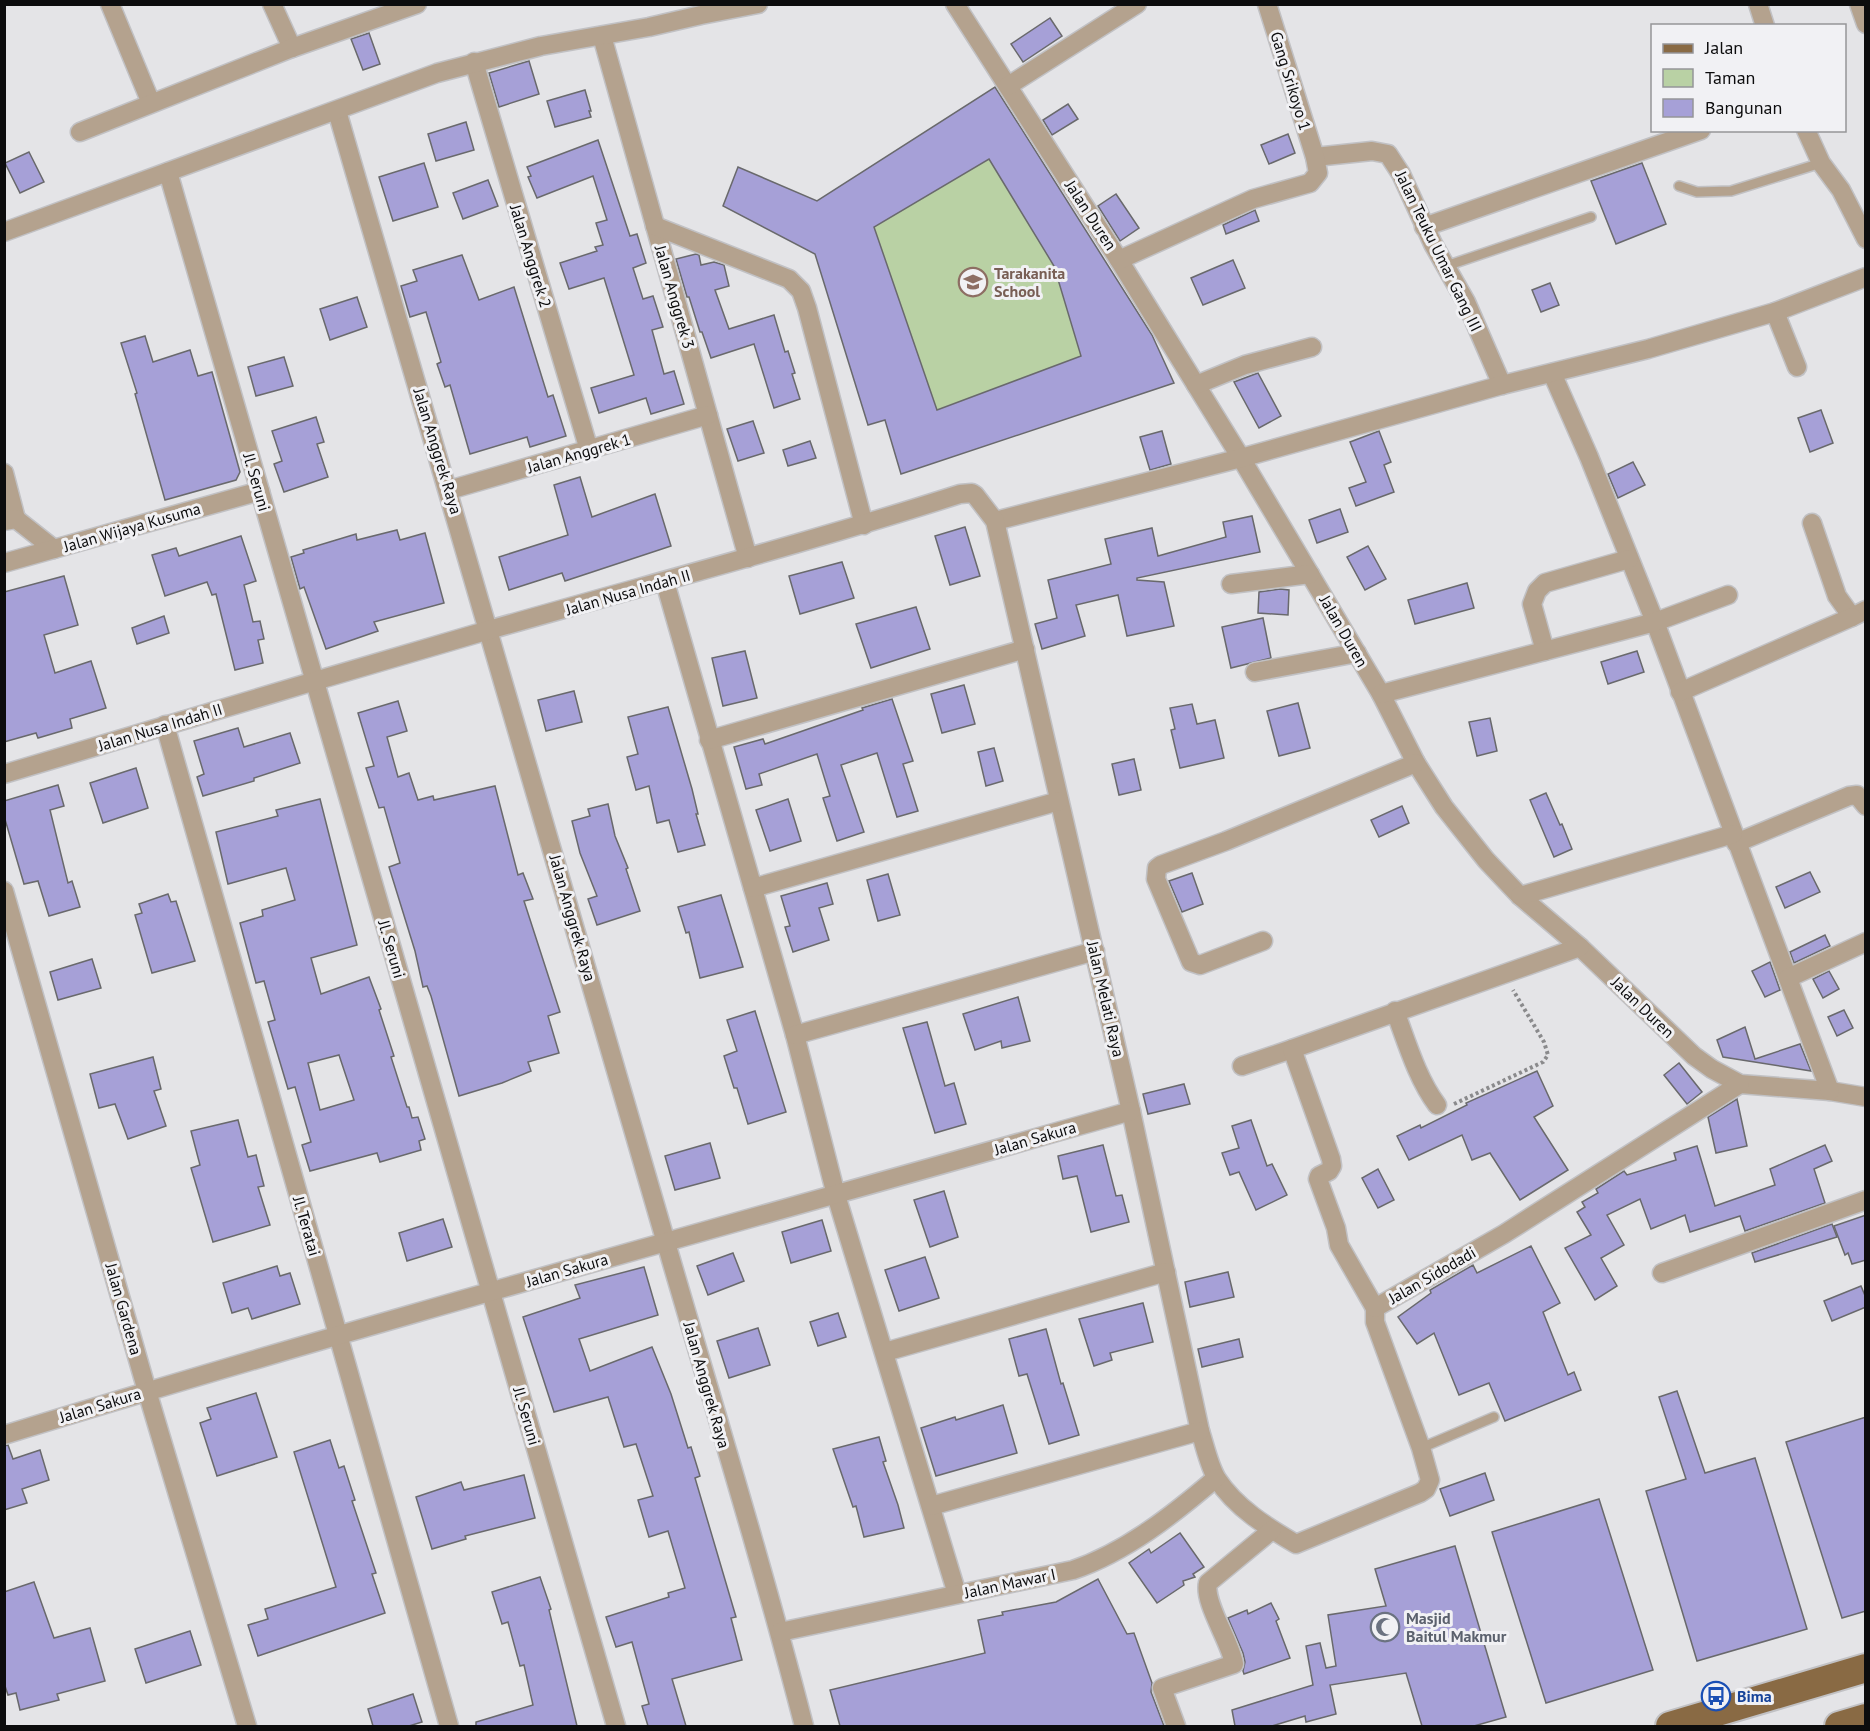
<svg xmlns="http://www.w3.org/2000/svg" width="1870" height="1731" font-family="'PT Sans',sans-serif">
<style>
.green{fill:#b9d1a4}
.building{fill:#a6a0d7;stroke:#69696c;stroke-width:1.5;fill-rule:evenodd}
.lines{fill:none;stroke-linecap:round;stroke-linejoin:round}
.lane-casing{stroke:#c1c1c4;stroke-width:12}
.street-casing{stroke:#c1c1c4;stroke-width:21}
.primary-casing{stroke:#c1c1c4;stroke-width:32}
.path{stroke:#8a8a8c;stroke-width:4;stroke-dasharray:3 3;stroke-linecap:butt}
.lane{stroke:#b4a28e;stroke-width:9}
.street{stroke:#b4a28e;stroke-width:18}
.primary{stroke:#896a44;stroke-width:28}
.labels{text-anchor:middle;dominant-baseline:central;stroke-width:6;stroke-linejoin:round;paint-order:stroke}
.street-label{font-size:16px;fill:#0c0c0d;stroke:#f1f1f4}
.education-label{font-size:16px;font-weight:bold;fill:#785e54;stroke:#f1f1f4;text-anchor:start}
.worship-label{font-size:16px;font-weight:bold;fill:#5b616d;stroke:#f1f1f4;text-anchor:start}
.transit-label{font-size:16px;font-weight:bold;fill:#164399;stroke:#f1f1f4;text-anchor:start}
</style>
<rect width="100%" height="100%" fill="#e4e4e7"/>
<path class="green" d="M989 159 1054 266 1081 356 937 410 874 227Z"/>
<g class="building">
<path d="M1050 18 1062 36 1023 62 1011 44Z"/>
<path d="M369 33 380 64 363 70 351 39Z"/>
<path d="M529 61 539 94 499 107 489 73Z"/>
<path d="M995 87 1152 335 1174 383 901 474 885 420 868 425 815 254 723 206 738 167 817 201ZM989 159 1054 266 1081 356 937 410 874 227Z"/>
<path d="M585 90 591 111H589L591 117 555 127 547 101Z"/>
<path d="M1068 104 1078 119 1052 135 1043 120Z"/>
<path d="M466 122 474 150 436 161 428 134Z"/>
<path d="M1288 134 1295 153 1269 164 1261 145Z"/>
<path d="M598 140 630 236 637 234 646 263 633 268 643 299 653 296 663 327 652 330 664 374 674 371 684 404 651 414 646 398 599 413 591 388 634 375 604 278 569 289 560 263 597 251 595 247 603 245 596 223 607 220 593 176 537 198 528 177 531 176 527 167Z"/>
<path d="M29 152 44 182 20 193 5 163Z"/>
<path d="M424 163 438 207 393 221 379 177Z"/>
<path d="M1642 163 1666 224 1616 244 1591 181Z"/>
<path d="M488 180 498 206 463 219 453 193Z"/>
<path d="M1116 194 1139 228 1120 241 1098 206Z"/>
<path d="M1255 210 1259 221 1226 234 1223 225Z"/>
<path d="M696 254 699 255 701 265 714 262 724 265 729 286 715 290 729 329 774 315 785 352 788 351 795 373 792 374 800 399 774 408 754 344 711 358 702 332H700L689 297H687L676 259Z"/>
<path d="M462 255 479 300 514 287 548 397 553 395 566 436 530 447 527 437 470 454 450 385 445 387 437 364 441 362 426 312 410 317 401 286 417 281 413 270Z"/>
<path d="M1233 260 1245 288 1203 305 1191 278Z"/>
<path d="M1550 283 1559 305 1541 312 1532 290Z"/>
<path d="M357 297 367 327 330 340 320 309Z"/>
<path d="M145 336 153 362 190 350 198 376 212 372 240 472 236 480 165 500 135 394 137 393 121 343Z"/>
<path d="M284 357 293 386 256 396 248 367Z"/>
<path d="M1258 373 1281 416 1259 428 1234 382Z"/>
<path d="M1821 410 1833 443 1810 452 1798 418Z"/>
<path d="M316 417 324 442 317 444 328 477 284 492 274 464 282 461 272 431Z"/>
<path d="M753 421 764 453 738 461 727 429Z"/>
<path d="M1162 431 1171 464 1150 470 1140 437Z"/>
<path d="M1379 431 1391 462 1384 465 1394 492 1356 506 1349 488 1366 482 1350 442Z"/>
<path d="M810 441 816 458 788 466 783 450Z"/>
<path d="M1633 462 1645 485 1618 498 1608 474Z"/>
<path d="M580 477 592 517 655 494 671 546 565 581 562 573 509 590 499 557 568 535 554 485Z"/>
<path d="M1340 509 1348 532 1317 543 1309 520Z"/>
<path d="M1252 516 1260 552 1137 578V580L1164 582 1174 626 1127 636 1118 595 1076 605 1085 636 1042 649 1035 624 1057 618 1048 580 1111 564 1105 539 1152 528 1158 556 1226 537 1223 522Z"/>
<path d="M965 527 980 576 950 585 935 536Z"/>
<path d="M397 530 400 540 425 533 444 603 374 622 378 631 326 649 304 587 300 589 291 557 304 553 303 550 356 534 357 540Z"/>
<path d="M241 536 256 581 244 585 253 622 260 621 264 639 258 640 263 663 235 670 216 594 212 595 207 582 165 596 152 555 176 548 179 556Z"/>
<path d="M1368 546 1386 579 1365 590 1347 557Z"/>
<path d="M842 562 854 598 800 614 789 576Z"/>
<path d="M64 576 78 625 44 635 55 673 91 661 106 708 70 719 72 728 38 738 36 733 4 742V592Z"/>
<path d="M1467 583 1474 608 1415 624 1408 600Z"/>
<path d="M1280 589 1289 590 1288 615 1258 613 1259 592Z"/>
<path d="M916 607 930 649 871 668 856 624Z"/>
<path d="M164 616 169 633 137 644 132 628Z"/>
<path d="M1263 618 1271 658 1231 668 1222 627Z"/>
<path d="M745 651 757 698 723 706 712 658Z"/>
<path d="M1637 651 1644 672 1608 684 1601 662Z"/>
<path d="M964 685 975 724 942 733 931 694Z"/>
<path d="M574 691 582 722 546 731 538 700Z"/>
<path d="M892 699 913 761 903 764 918 811 897 817 877 753 841 765 864 832 837 841 823 798 830 796 817 754 759 774 762 785 746 789 734 747 763 739 765 744 863 710 862 708Z"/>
<path d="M398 701 407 731 387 737 398 777 409 773 418 800 433 796 434 800 495 786 518 875 523 873 533 899 524 901 560 1012 548 1016 559 1053 528 1062 531 1071 502 1083 459 1096 431 996 427 986 423 987 415 951 389 867 400 863 384 807 379 808 366 768 374 766 358 713Z"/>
<path d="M1298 703 1310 748 1279 756 1267 711Z"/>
<path d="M1192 704 1197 724 1215 720 1224 758 1180 768 1171 730 1175 729 1170 708Z"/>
<path d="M668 707 692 789 698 814H696L705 845 678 852 669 820 657 823 649 786 636 790 627 757 638 754 628 717Z"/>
<path d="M1490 718 1497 751 1477 756 1469 722Z"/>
<path d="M238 728 244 747 290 733 300 763 254 778V781L203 796 197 777 204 774 194 741Z"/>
<path d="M994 748 1003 781 986 786 978 752Z"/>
<path d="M1134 759 1141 790 1119 795 1112 764Z"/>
<path d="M136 768 148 808 103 823 90 783Z"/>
<path d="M58 785 64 806 50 810 68 883 72 881 80 907 49 916 38 881 24 884 4 816V801Z"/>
<path d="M1546 793 1560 825 1562 824 1572 849 1554 857 1530 800Z"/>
<path d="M320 799 357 945 311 958 321 994 369 977 381 1009 379 1010 394 1056 391 1057 407 1107H409L412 1118 418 1117 425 1139 419 1141 421 1150 380 1162 377 1153 310 1171 302 1145 311 1142 295 1087 288 1089 268 1022 275 1020 264 981 256 983 240 923 263 916 262 910 295 900 286 868 228 884 216 832 278 816 276 810ZM339 1055 354 1100 320 1110 308 1063Z"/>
<path d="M788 799 801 841 770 851 756 810Z"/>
<path d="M608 804 615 836 628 868 626 869 640 911 597 925 588 899 597 896 580 853 572 821 590 816 588 809Z"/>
<path d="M1402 806 1409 823 1379 837 1371 820Z"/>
<path d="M1810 872 1820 892 1785 908 1776 887Z"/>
<path d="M1192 873 1203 904 1182 912 1169 881Z"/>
<path d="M888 874 900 915 878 921 867 880Z"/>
<path d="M827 883 833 904 819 908 829 940 793 952 785 927 790 926 781 896Z"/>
<path d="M168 894 171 902 176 901 195 961 152 973 135 915 142 913 139 904Z"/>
<path d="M721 895 743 967 700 978 689 932 686 933 678 907Z"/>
<path d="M1825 935 1830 946 1794 963 1790 952Z"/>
<path d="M92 959 101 988 58 1000 50 972Z"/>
<path d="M1770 962 1780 990 1765 997 1752 971Z"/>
<path d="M1829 971 1839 989 1823 998 1813 979Z"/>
<path d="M1018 997 1030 1041 1002 1048 1001 1041 975 1050 963 1014Z"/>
<path d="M1844 1010 1853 1028 1837 1036 1828 1017Z"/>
<path d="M755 1011 786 1112 748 1124 737 1088H734L724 1056 737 1051 727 1020Z"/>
<path d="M927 1022 945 1086 954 1083 966 1124 935 1133 903 1028Z"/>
<path d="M1745 1027 1755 1059 1800 1044 1811 1071 1723 1057 1717 1040Z"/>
<path d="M153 1057 161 1089 154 1091 166 1126 128 1139 115 1104 99 1108 90 1074Z"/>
<path d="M1679 1063 1702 1092 1687 1104 1664 1075Z"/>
<path d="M1537 1071 1553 1106 1534 1117 1568 1170 1520 1200 1490 1153 1472 1160 1462 1135 1409 1160 1397 1136 1420 1125 1421 1128 1467 1105 1466 1103Z"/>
<path d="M1184 1084 1190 1104 1148 1114 1143 1094Z"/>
<path d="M1737 1099 1747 1146 1716 1153 1708 1117Z"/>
<path d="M238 1120 248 1157 256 1155 264 1186 258 1187 270 1225 213 1242 191 1168 200 1165 191 1131Z"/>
<path d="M1251 1120 1267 1166 1272 1164 1287 1195 1256 1210 1239 1172 1230 1175 1222 1153 1239 1148 1232 1126Z"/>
<path d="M710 1143 720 1178 675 1190 665 1156Z"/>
<path d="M1103 1145 1116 1196 1122 1195 1129 1222 1091 1232 1077 1176 1063 1179 1058 1156Z"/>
<path d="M1825 1145 1832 1161 1814 1169 1825 1203 1745 1231 1740 1216 1690 1232 1685 1215 1651 1229 1640 1199 1607 1215 1624 1245 1601 1258 1617 1286 1595 1300 1565 1248 1591 1235 1577 1212 1585 1207 1582 1202 1598 1193 1596 1189 1624 1171 1627 1175 1676 1160 1674 1153 1697 1146 1715 1206 1775 1185 1770 1169Z"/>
<path d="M1378 1169 1394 1200 1378 1208 1362 1178Z"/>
<path d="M944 1191 958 1237 930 1247 914 1200Z"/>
<path d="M1866 1215V1260L1852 1264 1848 1253 1845 1255 1834 1226Z"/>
<path d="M443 1219 452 1247 407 1261 399 1233Z"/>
<path d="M822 1220 831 1251 791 1263 782 1232Z"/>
<path d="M1832 1224 1837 1237 1755 1262 1752 1253Z"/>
<path d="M1531 1246 1560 1303 1543 1312 1568 1375 1574 1372 1581 1390 1505 1421 1489 1383 1459 1395 1434 1333 1417 1344 1398 1317 1431 1293 1430 1290 1473 1265 1477 1273Z"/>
<path d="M733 1253 744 1281 708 1295 697 1266Z"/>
<path d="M925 1257 939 1298 899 1311 885 1270Z"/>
<path d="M277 1266 280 1276 290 1273 300 1304 252 1319 248 1308 232 1313 223 1283Z"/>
<path d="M644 1267 658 1315 579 1339 590 1371 652 1347 671 1394 688 1448 691 1447 700 1476 695 1478 736 1617 731 1618 742 1660 672 1679 686 1726H648L642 1706 649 1704 632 1642 616 1647 606 1617 669 1597 668 1593 685 1588 668 1531 649 1537 638 1500 653 1496 636 1444 624 1447 608 1397 554 1412 523 1317 580 1298 575 1285Z"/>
<path d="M1228 1272 1234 1297 1190 1307 1185 1282Z"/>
<path d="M1861 1286 1866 1298V1307L1832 1321 1824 1301Z"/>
<path d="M1143 1303 1153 1342 1110 1353 1112 1360 1094 1366 1079 1319Z"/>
<path d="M838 1313 846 1337 818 1346 810 1322Z"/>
<path d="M758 1328 770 1365 729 1378 717 1341Z"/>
<path d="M1046 1329 1061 1384 1063 1383 1079 1435 1049 1444 1027 1374 1019 1376 1009 1339Z"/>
<path d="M1239 1339 1243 1357 1202 1367 1198 1349Z"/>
<path d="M1677 1391 1705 1473 1755 1458 1807 1629 1697 1661 1646 1491 1686 1479 1659 1397Z"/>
<path d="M256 1393 277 1457 217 1476 200 1423 211 1419 207 1408Z"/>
<path d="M1003 1405 1017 1453 936 1476 921 1428 955 1417 956 1420Z"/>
<path d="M1866 1417V1611L1842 1618 1786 1442Z"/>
<path d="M879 1437 886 1461 883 1462 898 1505 904 1528 864 1537 856 1506 853 1507 833 1449Z"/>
<path d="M330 1440 339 1468 344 1466 355 1500 352 1501 376 1573 372 1574 385 1613 258 1656 248 1625 268 1619 265 1609 336 1587 294 1452Z"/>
<path d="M8 1445 13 1459 40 1450 49 1480 22 1489 27 1503 4 1510V1446Z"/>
<path d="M1485 1473 1494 1500 1450 1516 1440 1489Z"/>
<path d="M524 1475 535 1518 465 1536 466 1539 432 1549 416 1497 461 1482 464 1490Z"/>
<path d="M1599 1499 1653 1670 1546 1703 1492 1532Z"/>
<path d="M1180 1533 1204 1567 1193 1574 1195 1577 1183 1581 1184 1585 1157 1603 1129 1563 1149 1549 1151 1553Z"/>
<path d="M1455 1546 1506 1717 1474 1726H1422L1406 1673 1330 1685 1336 1714 1306 1722 1305 1716 1272 1726H1235L1232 1710 1313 1685 1306 1646 1320 1643 1326 1668 1336 1666 1328 1615 1386 1606 1375 1569Z"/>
<path d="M540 1577 551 1609 549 1610 577 1726H476V1722L533 1705 524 1665 520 1666 508 1622 502 1624 492 1592Z"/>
<path d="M1098 1579 1127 1634 1134 1633 1152 1683 1151 1692 1164 1726H840L830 1690 985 1653 978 1620 1003 1615 1002 1612 1056 1602Z"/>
<path d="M34 1582 54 1638 90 1628 105 1681 57 1694 59 1700 20 1710 16 1693 8 1695 4 1683V1592Z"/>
<path d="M1271 1603 1279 1619 1276 1621 1290 1658 1244 1674 1243 1671 1245 1662 1243 1653 1228 1618 1247 1610 1248 1614Z"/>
<path d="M190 1631 201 1665 146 1683 135 1649Z"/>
<path d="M413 1694 422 1722 409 1726H373L368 1709Z"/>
</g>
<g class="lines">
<g class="lane-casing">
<g id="lane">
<path d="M1679 186 1697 192 1731 191 1821 163"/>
<path d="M1446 266 1591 217"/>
<path d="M1421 1448 1494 1417"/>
</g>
</g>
<g class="street-casing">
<g id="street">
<path d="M110 4 151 103"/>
<path d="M272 4 292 48"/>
<path d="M955 4 1119 260 1241 458 1381 694 1416 763 1444 807 1486 860 1520 896 1580 947 1694 1056 1712 1069 1740 1084 1830 1091 1866 1097"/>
<path d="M1758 4 1765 26"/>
<path d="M1859 4 1866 24"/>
<path d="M602 36 748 558"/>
<path d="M474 62 589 450"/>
<path d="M1008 86 1137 4"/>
<path d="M337 111C446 478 553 846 658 1215 707 1385 760 1555 804 1726"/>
<path d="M1806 130 1821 163 1841 190 1866 239"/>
<path d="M80 132 292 48 417 4"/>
<path d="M1315 157 1372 151 1388 154 1401 174 1433 244 1466 302 1502 385"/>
<path d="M168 172 616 1726"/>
<path d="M655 226 789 279 801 291 807 308 864 525"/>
<path d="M1424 227 1701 130"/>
<path d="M4 232 437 73 541 46 649 27 701 15 758 4"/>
<path d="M1119 260 1253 199 1310 183 1318 173 1315 157 1267 4"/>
<path d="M1775 312 1797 367"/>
<path d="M1552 373 1589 457 1655 622 1830 1091"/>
<path d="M1196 385 1245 365 1312 347"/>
<path d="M4 473 16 519"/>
<path d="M449 490 708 415"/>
<path d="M4 521 16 519 54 549"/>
<path d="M995 521 1241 458 1502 385 1648 349 1775 312 1866 277"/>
<path d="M1812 523 1837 596 1852 617 1866 610"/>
<path d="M4 563 260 491"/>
<path d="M665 582 795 1035 836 1195 957 1594"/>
<path d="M1231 584 1310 574"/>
<path d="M1545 651 1532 604 1537 591 1545 583 1629 559"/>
<path d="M1255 672 1357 653"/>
<path d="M1680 692 1852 617"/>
<path d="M1381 694 1655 622 1728 595"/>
<path d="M165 725 449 1726"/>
<path d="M709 740 1025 649"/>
<path d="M4 774C166 725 327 677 489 630 646 585 804 544 960 494L972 493 975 495 995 521 1131 1111 1200 1431C1205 1446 1209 1466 1217 1479 1236 1508 1267 1527 1296 1544L1420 1493 1426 1489 1430 1480 1421 1448 1375 1322V1308L1504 1234 1740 1084"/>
<path d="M1736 843 1849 796 1857 795 1866 806"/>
<path d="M753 888 1059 801"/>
<path d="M4 891 147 1391 247 1726"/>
<path d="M1520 896 1733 834"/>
<path d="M1263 941 1200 965 1191 962 1156 879 1157 868 1161 865 1226 841 1416 763"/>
<path d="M1788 978 1866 942"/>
<path d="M1395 1011C1407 1043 1417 1078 1437 1105"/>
<path d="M795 1035 1095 951"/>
<path d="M1242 1066 1292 1049"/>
<path d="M1662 1273 1866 1200"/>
<path d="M1375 1308 1339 1245 1336 1228 1318 1179 1319 1176 1329 1171 1332 1166 1331 1159 1292 1049 1580 947"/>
<path d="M885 1352 1166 1272"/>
<path d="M4 1435C378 1320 755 1218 1131 1111"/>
<path d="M931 1506 1200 1431"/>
<path d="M780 1632 1073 1570C1126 1552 1174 1514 1216 1478"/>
<path d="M1176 1726 1162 1688 1234 1664C1231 1643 1203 1602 1208 1583L1272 1530"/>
</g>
</g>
<g class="primary-casing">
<g id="primary">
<path d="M1670 1726 1866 1668"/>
<path d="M1839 1726 1866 1718"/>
</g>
</g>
<path class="path" d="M1454 1104 1543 1062 1548 1055 1544 1042 1513 990"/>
<use href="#lane" class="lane"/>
<use href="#street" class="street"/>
<use href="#primary" class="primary"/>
</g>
<defs>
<g id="school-ring" transform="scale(1.5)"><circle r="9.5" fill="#f1f1f4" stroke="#8d6e63" stroke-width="1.5"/><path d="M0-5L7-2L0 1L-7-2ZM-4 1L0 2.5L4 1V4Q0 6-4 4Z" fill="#8d6e63"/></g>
<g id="mosque-ring" transform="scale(1.5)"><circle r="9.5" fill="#f1f1f4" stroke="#6b7280" stroke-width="1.5"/><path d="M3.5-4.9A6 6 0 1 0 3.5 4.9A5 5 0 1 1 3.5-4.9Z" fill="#6b7280"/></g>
<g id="bus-ring" transform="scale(1.5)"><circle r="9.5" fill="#f1f1f4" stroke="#1a4fb4" stroke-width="1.5"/><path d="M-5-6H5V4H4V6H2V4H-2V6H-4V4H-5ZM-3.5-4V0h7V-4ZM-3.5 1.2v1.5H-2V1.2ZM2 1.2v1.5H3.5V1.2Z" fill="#1a4fb4"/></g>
</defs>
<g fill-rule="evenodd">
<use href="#school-ring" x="973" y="282"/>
<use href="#mosque-ring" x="1385" y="1627"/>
<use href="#bus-ring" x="1716" y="1696"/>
</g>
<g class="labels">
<g class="street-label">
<text transform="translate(1291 81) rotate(73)">Gang Srikoyo 1</text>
<text transform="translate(1091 215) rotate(57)">Jalan Duren</text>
<text transform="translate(1439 251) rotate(64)">Jalan Teuku Umar Gang III</text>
<text transform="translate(531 256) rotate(73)">Jalan Anggrek 2</text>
<text transform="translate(675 297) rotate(74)">Jalan Anggrek 3</text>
<text transform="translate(438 451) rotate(73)">Jalan Anggrek Raya</text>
<text transform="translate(579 453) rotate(-16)">Jalan Anggrek 1</text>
<text transform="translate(257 482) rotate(74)">Jl. Seruni</text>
<text transform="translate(132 527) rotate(-16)">Jalan Wijaya Kusuma</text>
<text transform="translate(628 592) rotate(-16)">Jalan Nusa Indah II</text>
<text transform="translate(1344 631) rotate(60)">Jalan Duren</text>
<text transform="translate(160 727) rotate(-17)">Jalan Nusa Indah II</text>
<text transform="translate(573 918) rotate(74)">Jalan Anggrek Raya</text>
<text transform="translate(392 949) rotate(74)">Jl. Seruni</text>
<text transform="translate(1106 999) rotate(77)">Jalan Melati Raya</text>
<text transform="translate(1643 1007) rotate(44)">Jalan Duren</text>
<text transform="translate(1035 1138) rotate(-16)">Jalan Sakura</text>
<text transform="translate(307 1226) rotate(74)">Jl. Teratai</text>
<text transform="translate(567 1270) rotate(-16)">Jalan Sakura</text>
<text transform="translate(1432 1275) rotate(-30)">Jalan Sidodadi</text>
<text transform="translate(124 1309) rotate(74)">Jalan Gardena</text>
<text transform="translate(707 1385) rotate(74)">Jalan Anggrek Raya</text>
<text transform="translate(100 1405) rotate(-17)">Jalan Sakura</text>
<text transform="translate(527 1416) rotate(74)">Jl. Seruni</text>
<text transform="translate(1010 1583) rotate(-12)">Jalan Mawar I</text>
</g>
<g class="education-label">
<text x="994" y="273">Tarakanita<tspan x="994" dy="18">School</tspan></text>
</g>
<g class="worship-label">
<text x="1406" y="1618">Masjid<tspan x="1406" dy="18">Baitul Makmur</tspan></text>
</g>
<g class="transit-label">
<text x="1737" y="1696">Bima</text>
</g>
</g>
<rect width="1870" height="1731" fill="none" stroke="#0c0c0d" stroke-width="12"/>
<rect x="1651" y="24" width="195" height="108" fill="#f1f1f4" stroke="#959598" stroke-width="1.5"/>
<rect x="1663" y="44" width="30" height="9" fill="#896a44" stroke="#959598" stroke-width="1.5"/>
<text x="1705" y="54" font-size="18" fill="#0c0c0d">Jalan</text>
<rect x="1663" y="69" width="30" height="18" fill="#b9d1a4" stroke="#959598" stroke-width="1.5"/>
<text x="1705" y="84" font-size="18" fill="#0c0c0d">Taman</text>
<rect x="1663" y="99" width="30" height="18" fill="#a6a0d7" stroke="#959598" stroke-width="1.5"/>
<text x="1705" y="114" font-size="18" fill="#0c0c0d">Bangunan</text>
</svg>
